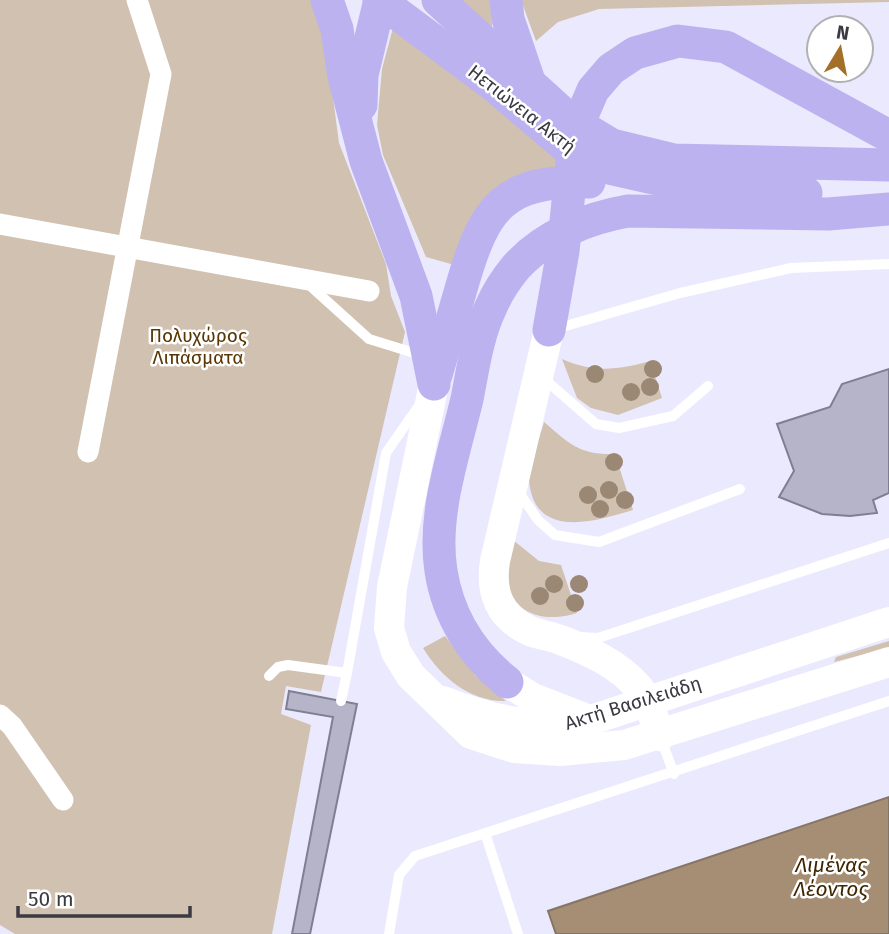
<svg xmlns="http://www.w3.org/2000/svg" width="889" height="934" font-family="'Fira Sans',sans-serif">
<style>
.green{fill:#d0c1b0}
.water{fill:#a58e73;stroke:#857564;stroke-width:2}
.building{fill:#b6b4c8;stroke:#807f91;stroke-width:2}
.lines{fill:none;stroke-linecap:round;stroke-linejoin:round}
.lane{stroke:#fff;stroke-width:10}
.street{stroke:#fff;stroke-width:21}
.secondary{stroke:#fff;stroke-width:30}
.primary{stroke:#bcb2ef;stroke-width:33}
.tree{fill:#9a8774}
.labels{text-anchor:middle;dominant-baseline:central;stroke-width:5;stroke-linejoin:round;paint-order:stroke}
.street-label{font-size:19px;fill:#3b3a42;stroke:#fff}
.park-label{font-size:19px;fill:#583704;stroke:#fff}
.water-label{font-size:21px;font-style:italic;fill:#3f2602;stroke:#fff}
</style>
<rect width="100%" height="100%" fill="#ebe9fe"/>
<g class="green">
<path d="M0 0H320L339 143 386 264 391 296 405 332 321 692 286 686 281 714 311 725 272 934H15L0 925Z"/>
<path d="M461 0H491L492 28Z"/>
<path d="M521 0H889V2L599 9 558 22 536 41Z"/>
<path d="M394 24 587 174 552 173 458 266 426 257 383 155 377 125 382 69Z"/>
<path d="M562 359C594 373 618 370 650 361L662 398 618 415 591 408 577 398Z"/>
<path d="M544 422C570 444 579 455 615 454L633 510C596 521 534 541 529 480 528 463 540 438 544 422Z"/>
<path d="M513 540 539 561 561 565 577 613C542 625 503 611 507 568 507 559 511 549 513 540Z"/>
<path d="M445 636 475 675 506 701C470 702 441 677 423 648Z"/>
<path d="M889 641V648L834 662 836 657Z"/>
</g>
<path class="water" d="M889 797V934H556L548 911Z"/>
<g class="building">
<path d="M889 369V493L873 500 877 513 850 516 822 514 779 497 794 471 777 424 830 407 842 384Z"/>
<path d="M289 691 357 704 310 934H292L333 717 286 709Z"/>
</g>
<g class="lines">
<g class="lane">
<path d="M307 283 369 339 424 356"/>
<path d="M555 329 680 293 791 268 889 264"/>
<path d="M542 377 596 424 619 428 673 416 708 386"/>
<path d="M516 488 538 520 555 535 599 542 740 489"/>
<path d="M581 637 598 638 889 543"/>
<path d="M269 676 278 667 288 665 347 673 386 453 420 404"/>
<path d="M341 701 347 673"/>
<path d="M661 739 674 774"/>
<path d="M486 836 518 934"/>
<path d="M389 934 399 875 415 856 889 701"/>
</g>
<g class="street">
<path d="M0 224 369 291"/>
<path d="M88 452 161 74 137 0"/>
<path d="M0 715 12 726 63 800"/>
</g>
<g class="secondary">
<path d="M549 330 495 561C490 592 499 617 530 631 540 635 551 636 561 640 589 651 618 664 638 687 650 701 654 720 660 736"/>
<path d="M434 384 392 587 389 628 396 652 411 676 471 734 514 748 560 751 624 745 889 662"/>
<path d="M507 682 533 698 587 719"/>
<path d="M443 701C495 721 535 730 591 720L889 622"/>
</g>
<g class="primary">
<path d="M327 0 337 29 344 76 366 161 416 296 434 384"/>
<path d="M379 0 492 84 570 150 604 167 688 186 806 193"/>
<path d="M438 0 569 119 612 145 674 160 889 165"/>
<path d="M506 0 508 19 528 78"/>
<path d="M361 105 362 75 380 0"/>
<path d="M549 330 563 251 575 132 593 90 611 69 635 53 678 41 726 47 889 136"/>
<path d="M436 375C445 344 454 313 463 282 485 206 505 180 589 182"/>
<path d="M507 682C472 654 448 616 441 571 432 515 454 454 467 399 473 369 477 336 491 307 497 293 506 279 516 267 544 236 587 218 628 211L828 214 889 209"/>
</g>
</g>
<g class="tree">
<circle cx="653" cy="369" r="9"/>
<circle cx="595" cy="374" r="9"/>
<circle cx="650" cy="387" r="9"/>
<circle cx="631" cy="392" r="9"/>
<circle cx="614" cy="462" r="9"/>
<circle cx="609" cy="490" r="9"/>
<circle cx="588" cy="495" r="9"/>
<circle cx="625" cy="500" r="9"/>
<circle cx="600" cy="509" r="9"/>
<circle cx="554" cy="584" r="9"/>
<circle cx="579" cy="584" r="9"/>
<circle cx="540" cy="596" r="9"/>
<circle cx="575" cy="603" r="9"/>
</g>
<g class="labels">
<g class="street-label">
<text transform="translate(522 109) rotate(38)">Ηετιώνεια Ακτή</text>
<text transform="translate(633 703) rotate(-17)">Ακτή Βασιλειάδη</text>
</g>
<g class="park-label">
<text x="198" y="335">Πολυχώρος<tspan x="198" dy="22">Λιπάσματα</tspan></text>
</g>
<g class="water-label">
<text x="831" y="865">Λιμένας<tspan x="831" dy="24">Λέοντος</tspan></text>
</g>
</g>
<g transform="translate(840 49) rotate(10)"><circle r="33" fill="#ffffff" stroke="#b1b0b3" stroke-width="2"/>
<path d="M0-5L12 26L0 18L-12 26Z" fill="#a46f28"/>
<text y="-10" font-size="19" font-weight="bold" text-anchor="middle" fill="#3b3a42">N</text>
</g>
<path d="M18 906v10h172v-10" fill="none" stroke="#3b3a42" stroke-width="3.5"/>
<text x="28" y="906" font-size="21" fill="#3b3a42" stroke="#ffffff" stroke-width="5" paint-order="stroke">50 m</text>
</svg>
